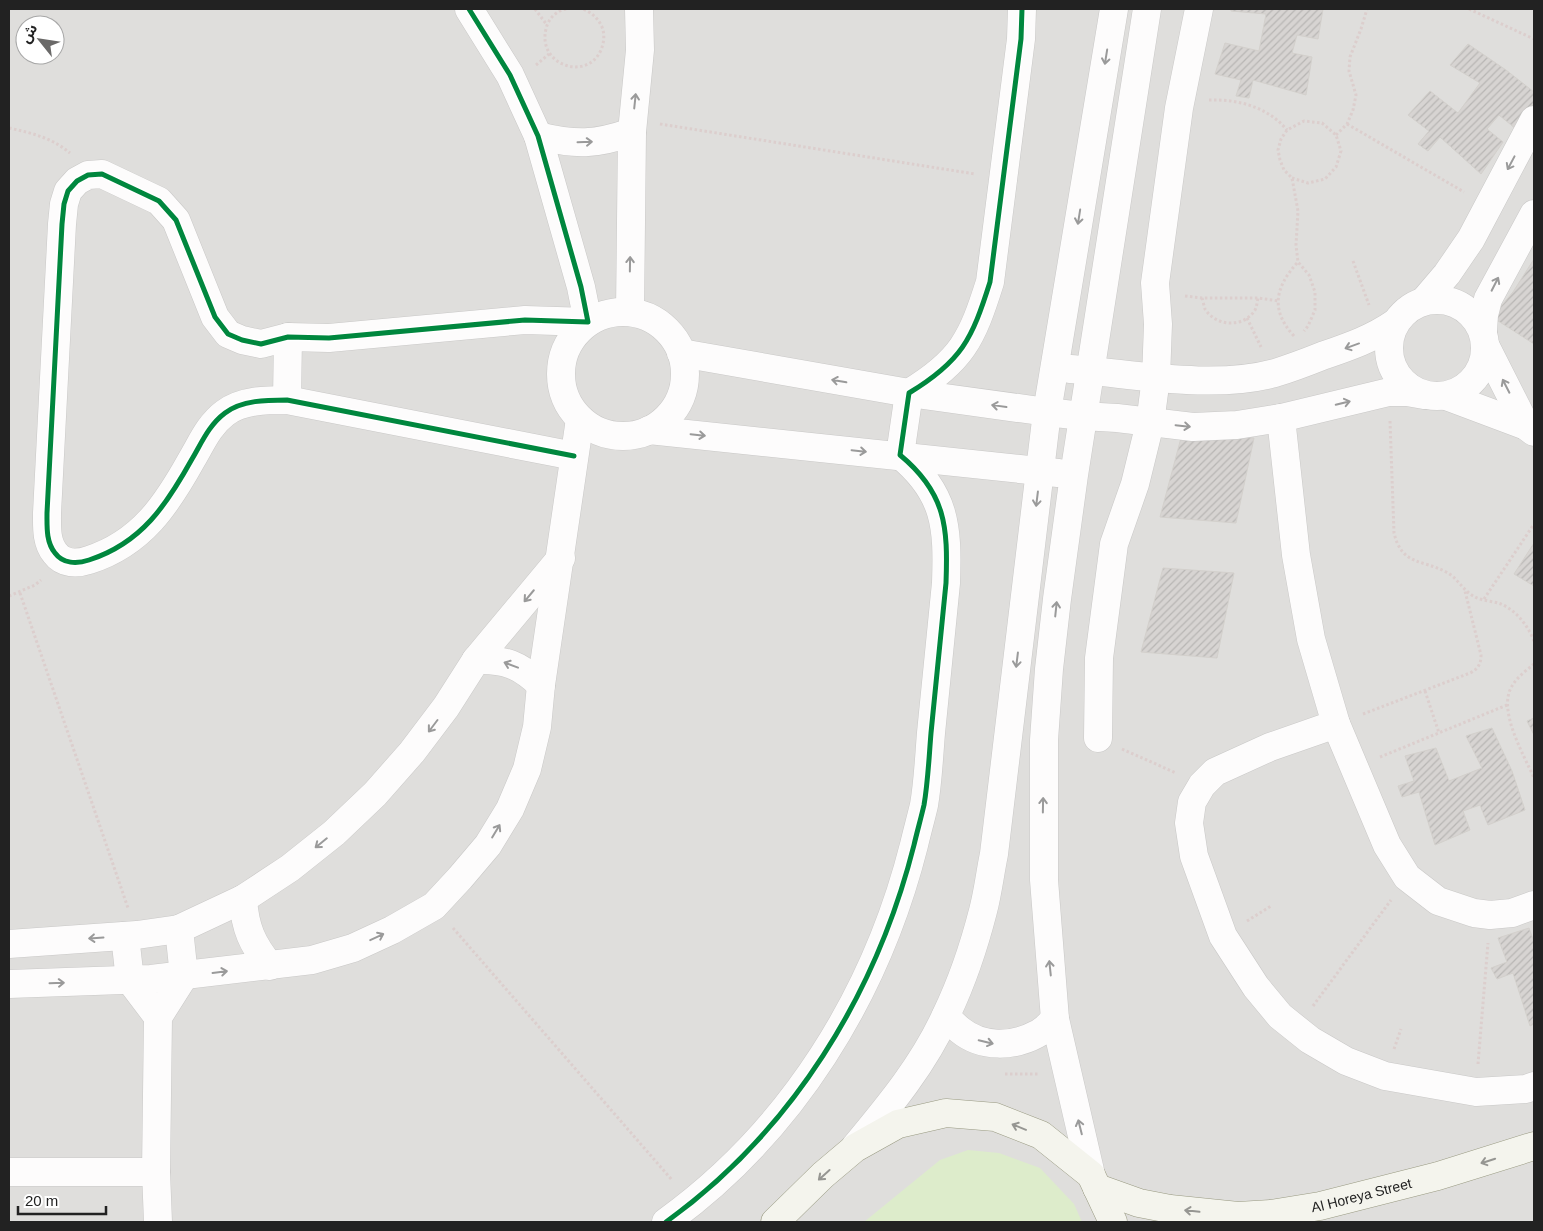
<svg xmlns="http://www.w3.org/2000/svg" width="1543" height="1231" font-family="Arial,'Noto Sans Arabic',sans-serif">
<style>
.residential{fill:#dfdedc;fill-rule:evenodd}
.garden{fill:#ddeccb}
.building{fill:url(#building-hatch);stroke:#d3d0cc}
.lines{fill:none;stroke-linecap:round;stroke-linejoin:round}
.minor-casing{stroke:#c9c8c7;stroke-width:29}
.secondary-casing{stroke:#999a82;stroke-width:29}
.path{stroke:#dccecd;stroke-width:3;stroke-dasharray:2.5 2.5;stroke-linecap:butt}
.minor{stroke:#fdfcfc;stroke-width:28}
.secondary{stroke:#f4f4ed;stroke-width:28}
.cycleway-casing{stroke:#fff;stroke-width:8}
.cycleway{stroke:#00873e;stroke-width:5}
.oneway{stroke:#9a9a9a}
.oneway2{stroke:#969692}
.labels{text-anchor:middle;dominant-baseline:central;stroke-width:4;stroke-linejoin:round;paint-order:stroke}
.street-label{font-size:14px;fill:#222;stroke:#fff}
</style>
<defs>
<pattern id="building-hatch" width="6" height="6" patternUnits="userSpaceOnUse" patternTransform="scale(1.25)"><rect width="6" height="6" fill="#d7d4d2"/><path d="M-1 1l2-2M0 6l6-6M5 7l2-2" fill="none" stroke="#b8b6b4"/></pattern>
</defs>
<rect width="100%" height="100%" fill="#f0eeeb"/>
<path class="residential" d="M9 9H1534V1222H9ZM25 25H55V55H25Z"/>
<path class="garden" d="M968 1150 999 1153 1040 1168 1074 1204 1082 1222H864L940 1160Z"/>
<g class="building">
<path d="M1231 9H1323L1318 39 1297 35 1292 53 1312 57 1306 95 1253 80 1249 98 1236 96 1241 80 1215 74 1225 43 1259 51 1266 14 1231 11Z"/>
<path d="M1468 44 1506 70 1534 92V103L1516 129 1499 115 1487 129 1503 142 1481 174 1440 137 1428 151 1418 144 1429 131 1408 115 1430 91 1458 113 1480 83 1450 65Z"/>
<path d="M1534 259V344L1492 317 1513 292Z"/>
<path d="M1182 434 1254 438 1236 523 1160 517Z"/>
<path d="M1534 543V586L1514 574Z"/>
<path d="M1163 568 1234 573 1217 658 1141 652Z"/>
<path d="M1534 718V735L1527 721Z"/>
<path d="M1492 728 1512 771 1525 810 1488 825 1480 805 1463 811 1470 830 1435 845 1419 792 1402 797 1398 786 1414 781 1405 756 1436 748 1449 781 1482 768 1466 736Z"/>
<path d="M1529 928 1534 942V1024L1530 1026 1513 973 1497 979 1491 968 1507 962 1498 938Z"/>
</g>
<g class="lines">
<g class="minor-casing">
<g id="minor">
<path d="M469 9 510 75 538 136 581 287 588 322 525 320 329 338 288 337 261 344 242 340 228 334 215 317 176 220 159 201 102 174 88 175 77 181 68 191 64 204 62 224 47 513C47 527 46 542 55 553 63 564 77 564 89 560 142 543 167 504 192 459 202 442 209 425 225 413 242 400 267 400 287 400L574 456"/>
<path d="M538 136C576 145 595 145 632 132"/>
<circle cx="1437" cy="348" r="48"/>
<path d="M1424 301 1447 274 1471 239 1534 120"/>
<path d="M630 312 632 132 640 50 639 9"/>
<circle cx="623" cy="374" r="62"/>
<path d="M1483 331 1484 315 1488 299 1534 214"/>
<path d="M1486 347 1526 426"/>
<path d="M681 353 909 393 1047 412 1082 416 1117 418 1193 427 1237 425 1281 418 1389 392H1407L1424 395"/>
<path d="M1070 369C1135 374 1212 390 1275 373 1291 368 1307 362 1322 356 1348 347 1372 339 1395 323"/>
<path d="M1446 396 1526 426 1534 432"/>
<path d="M287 400 288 337"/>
<path d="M1281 418 1296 555 1311 639 1336 724 1387 845 1407 877 1438 901 1474 913 1490 915 1512 913 1534 905"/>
<path d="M649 430 1058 473"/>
<path d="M476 660C505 659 520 665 541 685"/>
<path d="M1336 724 1270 747 1215 772 1202 785 1192 802 1189 823 1194 856 1223 936 1256 987 1280 1016 1310 1040 1346 1061 1385 1076 1476 1092 1526 1089 1534 1086"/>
<path d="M1098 738 1099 658 1114 544 1135 484 1150 423 1156 378 1158 324 1155 283 1179 108 1199 9"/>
<path d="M243 899C245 928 252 944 270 966"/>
<path d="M125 936 130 980 158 1017"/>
<path d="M9 944 137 935 179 929 243 899 290 868 334 833 375 794 412 752 446 707 476 660 561 558"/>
<path d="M9 984 151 979 312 960 353 948 392 930 434 906 460 878 488 845 510 809 527 769 537 727 541 685 580 419"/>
<path d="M946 1016C950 1021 955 1026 960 1030 982 1048 1013 1047 1037 1034 1044 1031 1050 1024 1055 1019"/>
<path d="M855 1147C889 1106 924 1064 946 1015 962 982 974 946 983 911 988 892 990 873 994 854L1047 412 1114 9"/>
<path d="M9 1172H156"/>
<path d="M1091 1175 1055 1019 1044 880V740L1049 669 1057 599 1074 475 1147 9"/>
<path d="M158 1222 156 1172 158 1017 184 976 179 929"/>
<path d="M666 1222C792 1131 876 995 914 845 917 832 921 818 924 805 928 782 929 757 931 733 936 683 941 633 946 583 948 527 946 493 900 455L909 393C962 361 972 339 990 282L1021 39 1022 9"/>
</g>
</g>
<g class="secondary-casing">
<g id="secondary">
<path id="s1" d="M1097 1188 1139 1203 1170 1209 1238 1216 1271 1214 1320 1206 1438 1176 1534 1146"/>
<path d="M775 1222 823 1175 855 1148 898 1124 946 1113 995 1117 1041 1135 1091 1175 1113 1222"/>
</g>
</g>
<g class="path">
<path d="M535 9 547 25"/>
<path d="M566 9C556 11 548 19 546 29 537 65 587 82 601 50 604 42 605 35 602 27 598 18 592 13 583 9"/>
<path d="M1469 9 1534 39"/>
<path d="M536 65 549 54"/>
<path d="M1209 100C1238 99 1268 107 1287 130"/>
<path d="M660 124 975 174"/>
<path d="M1347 124 1464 192"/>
<path d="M9 128C32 133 52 138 70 153"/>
<path d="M1336 135 1347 124 1353 110 1356 95 1349 71 1350 57 1361 29 1367 9"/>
<path d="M1292 178 1308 183 1325 179 1336 167 1341 151 1336 135 1322 123 1304 121 1287 130 1281 139 1278 150 1280 160 1284 170 1292 178 1298 211 1296 245 1298 262 1309 275 1315 292V310L1308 326 1304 331"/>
<path d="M1353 261 1369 305"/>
<path d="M1185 296 1202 298H1258L1279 301"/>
<path d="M1202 298C1203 301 1204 306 1205 309 1216 327 1244 328 1255 310 1257 306 1257 302 1258 298"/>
<path d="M1247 318 1261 347"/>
<path d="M1294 336C1270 310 1275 287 1298 262"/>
<path d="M1390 421 1394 533C1402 566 1422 559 1446 572 1457 577 1463 591 1475 597 1482 601 1493 601 1501 604 1517 611 1528 626 1534 641"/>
<path d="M20 593 128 908"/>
<path d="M9 596 35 585 41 580"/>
<path d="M1484 599 1534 524"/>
<path d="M1534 664C1527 670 1517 677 1512 686 1497 710 1524 755 1534 778"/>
<path d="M1425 691 1439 733"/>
<path d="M1363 714 1470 673C1478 669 1481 664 1481 655L1465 591"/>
<path d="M1122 749 1176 773"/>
<path d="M1380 757 1507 705"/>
<path d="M1247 921 1271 906"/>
<path d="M453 928 672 1180"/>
<path d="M1313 1006 1391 900"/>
<path d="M1394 1049 1401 1029"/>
<path d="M1478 1064 1488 943"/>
<path d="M1005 1074H1039"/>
</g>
<use href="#minor" class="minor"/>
<use href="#secondary" class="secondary"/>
<g class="cycleway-casing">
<g id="cycleway">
<path d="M469 9 510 75 538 136 581 287 588 322 525 320 329 338 288 337 261 344 242 340 228 334 215 317 176 220 159 201 102 174 88 175 77 181 68 191 64 204 62 224 47 513C47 527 46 542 55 553 63 564 77 564 89 560 142 543 167 504 192 459 202 442 209 425 225 413 242 400 267 400 287 400L574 456"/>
<path d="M666 1222C792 1131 876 995 914 845 917 832 921 818 924 805 928 782 929 757 931 733 936 683 941 633 946 583 948 527 946 493 900 455L909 393C962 361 972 339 990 282L1021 39 1022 9"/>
</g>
</g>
<use href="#cycleway" class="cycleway"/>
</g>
<defs><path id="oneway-shaft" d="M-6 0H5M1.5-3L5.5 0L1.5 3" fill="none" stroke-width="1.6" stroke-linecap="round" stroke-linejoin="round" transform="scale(1.25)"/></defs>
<g class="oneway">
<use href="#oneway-shaft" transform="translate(1106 57) rotate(99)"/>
<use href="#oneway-shaft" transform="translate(635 101) rotate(-84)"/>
<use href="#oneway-shaft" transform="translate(585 142) rotate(-2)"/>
<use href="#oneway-shaft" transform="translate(1511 163) rotate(118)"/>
<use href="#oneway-shaft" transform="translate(1079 217) rotate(99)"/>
<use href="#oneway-shaft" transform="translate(630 264) rotate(-89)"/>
<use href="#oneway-shaft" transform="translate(1495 284) rotate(-63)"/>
<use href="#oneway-shaft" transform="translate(1352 346) rotate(160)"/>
<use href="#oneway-shaft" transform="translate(839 381) rotate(-170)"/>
<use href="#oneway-shaft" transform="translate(1506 386) rotate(-117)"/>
<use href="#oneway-shaft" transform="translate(1343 403) rotate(-14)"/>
<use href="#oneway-shaft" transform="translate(999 406) rotate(-172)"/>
<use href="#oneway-shaft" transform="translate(1183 426) rotate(6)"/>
<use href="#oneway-shaft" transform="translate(698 435) rotate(6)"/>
<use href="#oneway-shaft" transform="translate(859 451) rotate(6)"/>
<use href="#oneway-shaft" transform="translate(1037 499) rotate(97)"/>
<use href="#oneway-shaft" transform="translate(529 596) rotate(130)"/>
<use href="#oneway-shaft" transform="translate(1056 609) rotate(-84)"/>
<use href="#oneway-shaft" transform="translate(1017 660) rotate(97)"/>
<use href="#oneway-shaft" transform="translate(511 665) rotate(-159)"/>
<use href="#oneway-shaft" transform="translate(433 726) rotate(127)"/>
<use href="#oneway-shaft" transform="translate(1043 805) rotate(-89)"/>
<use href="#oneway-shaft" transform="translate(496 831) rotate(-59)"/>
<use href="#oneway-shaft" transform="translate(321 843) rotate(141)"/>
<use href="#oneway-shaft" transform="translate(377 937) rotate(-25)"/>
<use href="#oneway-shaft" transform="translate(96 938) rotate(176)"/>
<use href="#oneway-shaft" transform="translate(1050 968) rotate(-96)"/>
<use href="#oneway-shaft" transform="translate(220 972) rotate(-7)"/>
<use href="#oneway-shaft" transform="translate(57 983) rotate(-2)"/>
<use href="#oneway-shaft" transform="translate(986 1042) rotate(13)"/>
<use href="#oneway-shaft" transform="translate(1080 1127) rotate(-104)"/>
</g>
<g class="oneway2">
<use href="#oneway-shaft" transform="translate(1019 1127) rotate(-158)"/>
<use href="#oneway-shaft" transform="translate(1488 1161) rotate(162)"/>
<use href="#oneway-shaft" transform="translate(824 1175) rotate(138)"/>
<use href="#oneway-shaft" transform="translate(1192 1211) rotate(-174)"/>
</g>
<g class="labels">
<g class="street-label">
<text stroke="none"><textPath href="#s1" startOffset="270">Al Horeya Street</textPath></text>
</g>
</g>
<rect width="1543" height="1231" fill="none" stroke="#222222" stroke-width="20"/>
<g transform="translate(40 40) rotate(300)"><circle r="24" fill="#ffffff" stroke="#a7a7a7"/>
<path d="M0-4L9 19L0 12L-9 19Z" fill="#6a6968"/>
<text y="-8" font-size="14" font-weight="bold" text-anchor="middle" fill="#222222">ش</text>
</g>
<path d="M18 1206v8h88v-8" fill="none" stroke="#222222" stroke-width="2.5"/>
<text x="25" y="1206" font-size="15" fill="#222222" stroke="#ffffff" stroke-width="4" paint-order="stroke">20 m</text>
</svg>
